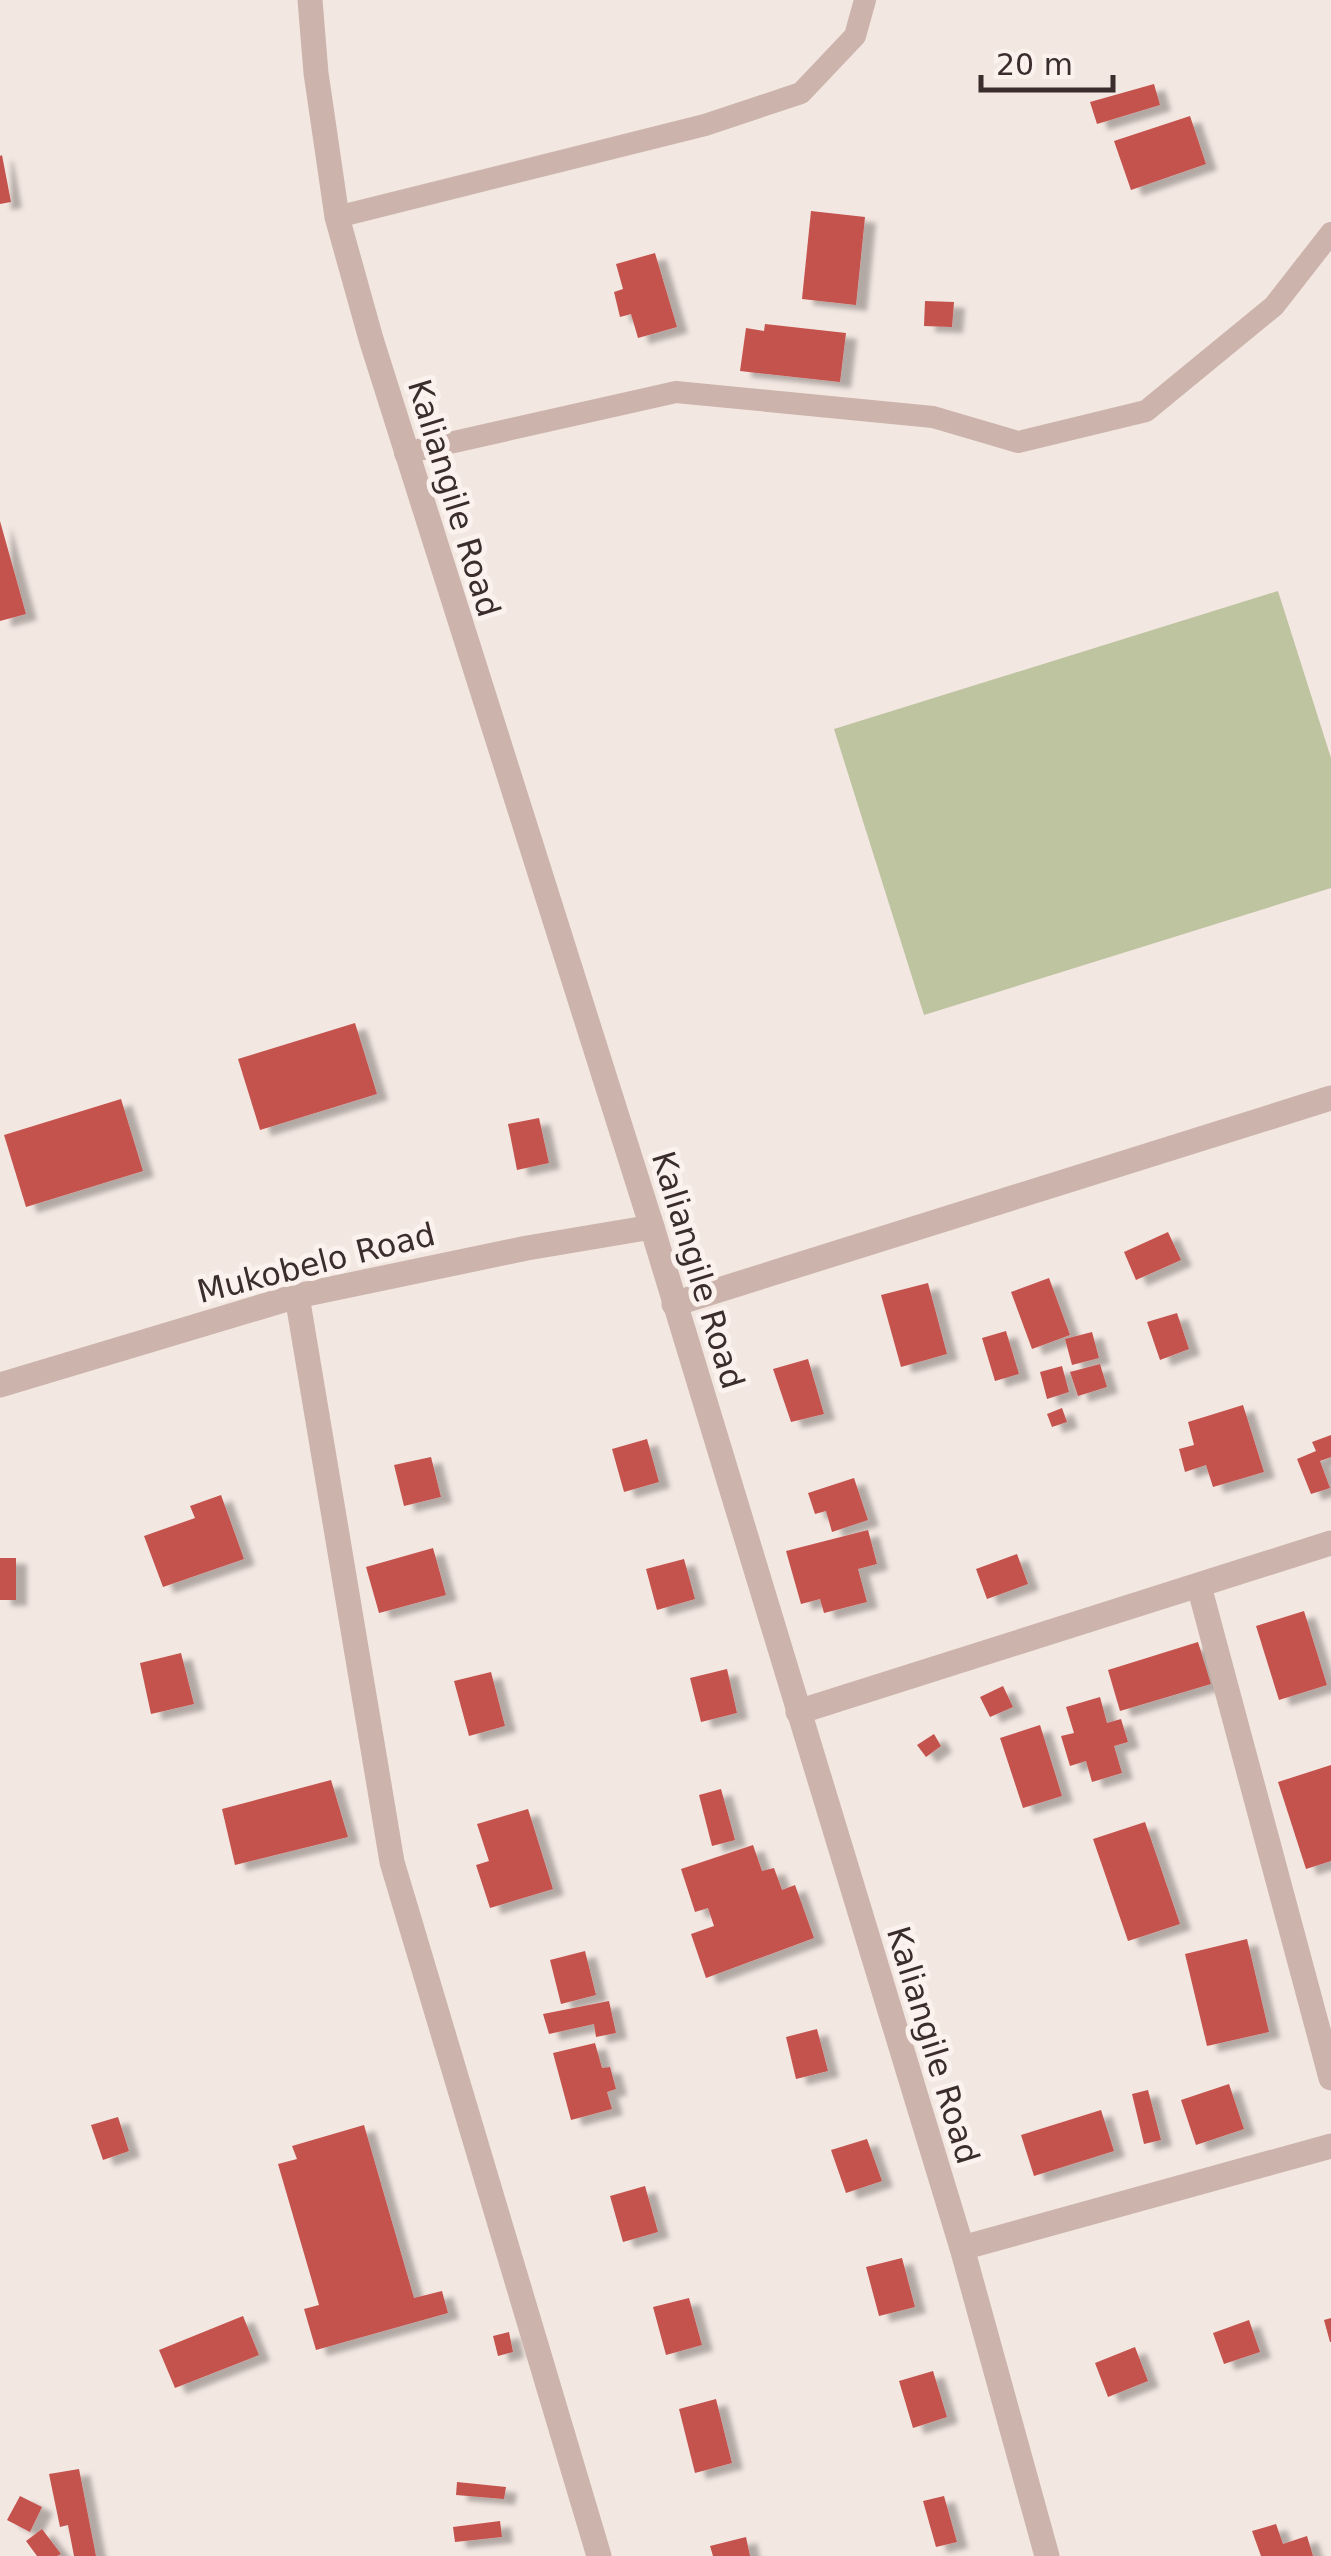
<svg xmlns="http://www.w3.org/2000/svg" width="1331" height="2556" font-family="'DejaVu Sans',sans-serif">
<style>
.green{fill:#bec3a0}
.building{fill:#c5524e;filter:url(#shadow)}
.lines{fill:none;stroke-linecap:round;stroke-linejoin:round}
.lane{stroke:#ccb4ac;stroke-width:22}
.street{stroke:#ccb4ac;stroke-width:25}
.labels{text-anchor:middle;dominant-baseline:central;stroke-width:10;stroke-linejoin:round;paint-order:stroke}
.street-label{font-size:32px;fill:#3a2d2b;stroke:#fbf2ee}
</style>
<defs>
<filter id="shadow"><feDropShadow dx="11" dy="6" stdDeviation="2.5" flood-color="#0004"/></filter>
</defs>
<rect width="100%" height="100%" fill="#f3e7e1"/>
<path class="green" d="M1278 591 1331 758V888L924 1015 834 729Z"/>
<g class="building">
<path d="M1154 84 1160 105 1097 124 1090 102Z"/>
<path d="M1190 116 1206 164 1131 190 1114 141Z"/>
<path d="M2 155 11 202 0 204V156Z"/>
<path d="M811 211 865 217 856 305 802 299Z"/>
<path d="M655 253 677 327 638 338 631 314 620 317 614 292 623 289 616 264Z"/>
<path d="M925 301 954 302 952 327 924 326Z"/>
<path d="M765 324 846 333 840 382 740 371 746 328 764 331Z"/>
<path d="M0 521 26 614 0 621Z"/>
<path d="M355 1023 377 1094 260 1130 238 1059Z"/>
<path d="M121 1099 143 1171 26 1207 4 1135Z"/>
<path d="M539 1118 549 1163 517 1170 508 1124Z"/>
<path d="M1168 1232 1181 1260 1136 1280 1124 1252Z"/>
<path d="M1049 1278 1070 1335 1032 1349 1011 1292Z"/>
<path d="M928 1283 947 1354 901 1367 881 1295Z"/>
<path d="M1177 1313 1189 1349 1160 1360 1147 1322Z"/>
<path d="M1006 1331 1019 1374 995 1381 982 1338Z"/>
<path d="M1092 1332 1099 1358 1072 1365 1065 1339Z"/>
<path d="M808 1359 824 1414 791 1422 773 1369Z"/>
<path d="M1100 1364 1107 1387 1078 1396 1070 1372Z"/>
<path d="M1062 1366 1069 1392 1047 1399 1040 1372Z"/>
<path d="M1243 1405 1264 1472 1213 1487 1206 1465 1185 1472 1179 1449 1194 1445 1188 1422Z"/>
<path d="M1062 1408 1067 1422 1052 1427 1047 1414Z"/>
<path d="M1331 1435V1457L1320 1461 1330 1488 1311 1494 1297 1459 1316 1451 1312 1442Z"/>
<path d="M647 1439 659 1482 624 1492 612 1449Z"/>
<path d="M431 1457 441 1497 404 1506 394 1465Z"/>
<path d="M854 1478 868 1520 832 1532 826 1511 815 1514 808 1493Z"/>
<path d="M221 1495 244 1559 163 1587 144 1536 195 1518 190 1506Z"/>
<path d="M868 1530 877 1564 858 1569 867 1602 824 1613 820 1599 801 1604 786 1551Z"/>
<path d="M433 1548 446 1595 379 1613 366 1567Z"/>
<path d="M1017 1554 1028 1584 987 1599 976 1569Z"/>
<rect x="0" y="1558" width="16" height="42"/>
<path d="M684 1559 695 1599 657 1610 646 1569Z"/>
<path d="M1304 1611 1327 1685 1279 1700 1256 1626Z"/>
<path d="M1198 1642 1211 1684 1120 1711 1108 1670Z"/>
<path d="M181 1653 194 1704 151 1714 140 1663Z"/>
<path d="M727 1669 737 1713 701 1722 690 1678Z"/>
<path d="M491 1672 505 1726 469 1736 454 1681Z"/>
<path d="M1003 1686 1013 1707 990 1717 980 1697Z"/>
<path d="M1100 1697 1107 1723 1121 1719 1128 1742 1114 1746 1122 1773 1092 1782 1086 1761 1070 1766 1061 1736 1074 1733 1066 1707Z"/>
<path d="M1040 1725 1062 1796 1023 1808 1000 1738Z"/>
<path d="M934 1734 941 1746 926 1757 917 1745Z"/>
<path d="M1331 1765V1861L1306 1869 1278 1782Z"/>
<path d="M331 1780 348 1837 235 1865 222 1809Z"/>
<path d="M721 1789 735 1840 712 1846 699 1795Z"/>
<path d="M528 1809 553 1889 490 1908 476 1865 489 1861 477 1824Z"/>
<path d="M1145 1822 1180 1924 1128 1941 1093 1839Z"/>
<path d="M753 1845 762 1871 774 1868 782 1890 795 1885 814 1938 706 1978 691 1934 714 1926 708 1908 695 1912 681 1869Z"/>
<path d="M1247 1939 1269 2032 1207 2046 1185 1954Z"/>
<path d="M585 1951 596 1995 561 2004 550 1960Z"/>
<path d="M609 2001 616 2033 596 2037 594 2024 549 2034 543 2014Z"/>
<path d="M817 2029 828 2071 796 2079 786 2037Z"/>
<path d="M595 2043 602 2068 610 2067 616 2089 607 2092 612 2109 571 2120 553 2053Z"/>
<path d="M1229 2084 1244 2129 1196 2145 1181 2100Z"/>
<path d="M1148 2090 1161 2140 1144 2144 1132 2094Z"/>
<path d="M1101 2110 1114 2151 1034 2176 1021 2135Z"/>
<path d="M118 2117 129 2151 103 2160 91 2125Z"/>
<path d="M364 2125 414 2298 442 2291 448 2313 316 2350 304 2309 319 2305 278 2164 297 2159 292 2146Z"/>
<path d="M867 2139 882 2181 846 2193 831 2150Z"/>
<path d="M645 2186 658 2232 623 2242 610 2196Z"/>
<path d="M902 2258 915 2307 879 2316 866 2267Z"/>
<path d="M689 2298 702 2345 666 2355 653 2307Z"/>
<path d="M243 2316 259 2355 175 2388 159 2350Z"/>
<path d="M1331 2318V2342H1330L1324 2320Z"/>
<path d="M1249 2320 1260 2352 1224 2364 1213 2333Z"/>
<path d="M509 2332 513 2352 498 2356 493 2336Z"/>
<path d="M1135 2347 1148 2381 1108 2397 1095 2363Z"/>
<path d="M933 2371 947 2417 913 2428 899 2381Z"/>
<path d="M716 2399 732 2463 695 2473 679 2409Z"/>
<path d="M79 2469 96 2556H74L68 2525 60 2527 49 2474Z"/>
<path d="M457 2482 506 2487 504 2499 456 2495Z"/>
<path d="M20 2496 42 2507 30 2532 7 2520Z"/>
<path d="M944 2496 957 2542 936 2547 923 2501Z"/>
<path d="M500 2521 502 2537 455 2542 453 2527Z"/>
<path d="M1276 2524 1283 2544 1307 2536 1313 2556H1261L1252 2531Z"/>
<path d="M42 2529 61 2554 57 2556H37L26 2541Z"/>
<path d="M746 2537 750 2556H713L710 2546Z"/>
</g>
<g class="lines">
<g class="lane">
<path d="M337 217 705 125 801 93 855 36 865 0"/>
<path d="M405 453 676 392 933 417 1018 442 1146 411 1274 306 1331 233"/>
</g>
<g class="street">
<path d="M310 0 316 73 337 217 371 339 652 1227 962 2248 1047 2556"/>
<path d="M297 1296 392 1862 599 2556"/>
<path d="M674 1304 1331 1098"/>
<path d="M0 1385 297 1296 527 1248 652 1227"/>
<path d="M1199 1586 1331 2078"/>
<path d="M798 1712 1331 1543"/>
<path d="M962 2248 1331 2146"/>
</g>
</g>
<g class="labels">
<g class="street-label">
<text transform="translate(454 498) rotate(73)">Kaliangile Road</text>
<text transform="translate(316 1263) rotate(-14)">Mukobelo Road</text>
<text transform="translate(698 1270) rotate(73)">Kaliangile Road</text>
<text transform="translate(933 2045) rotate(73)">Kaliangile Road</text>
</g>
</g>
<path d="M981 75v15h132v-15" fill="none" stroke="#3a2d2b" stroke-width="5"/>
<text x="996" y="75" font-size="30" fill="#3a2d2b" stroke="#fbf2ee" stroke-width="8" paint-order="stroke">20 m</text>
</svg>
